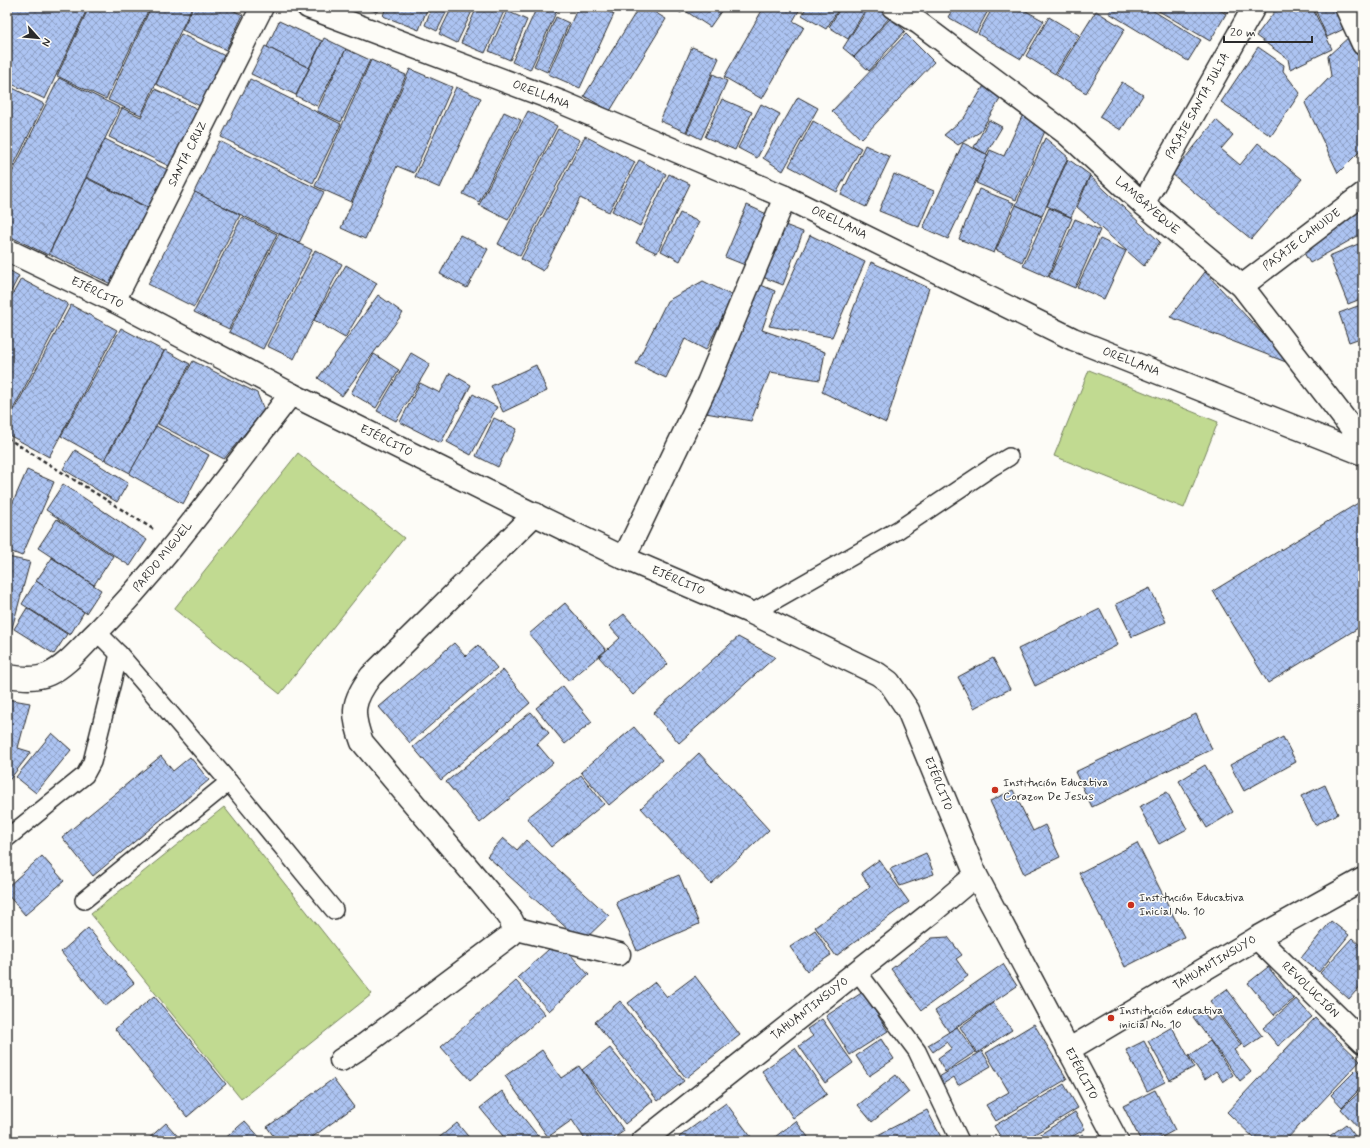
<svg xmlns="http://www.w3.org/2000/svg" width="1370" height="1148" font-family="Mynerve,sans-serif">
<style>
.pitch{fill:#c1da91;stroke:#76825e}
.building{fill:url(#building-cross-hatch);stroke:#2b2b2b}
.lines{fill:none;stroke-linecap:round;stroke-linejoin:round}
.lane-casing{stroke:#2b2b2b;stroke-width:20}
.street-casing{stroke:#2b2b2b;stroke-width:25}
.path{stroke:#2b2b2b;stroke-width:2.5;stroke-dasharray:4 3;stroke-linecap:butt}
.lane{stroke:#fdfcf7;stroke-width:17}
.street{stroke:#fdfcf7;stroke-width:22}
.poi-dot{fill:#c8321e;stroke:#fdfcf7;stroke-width:1.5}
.labels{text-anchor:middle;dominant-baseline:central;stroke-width:3;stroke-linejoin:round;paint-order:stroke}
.street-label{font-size:12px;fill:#2b2b2b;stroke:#fdfcf7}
.poi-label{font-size:12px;fill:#2b2b2b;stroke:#fdfcf7;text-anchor:start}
</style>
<defs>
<pattern id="building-cross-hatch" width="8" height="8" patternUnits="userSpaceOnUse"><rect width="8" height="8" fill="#adc4f2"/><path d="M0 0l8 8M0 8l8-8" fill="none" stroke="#8d9fc4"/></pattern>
</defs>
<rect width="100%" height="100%" fill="#fdfcf7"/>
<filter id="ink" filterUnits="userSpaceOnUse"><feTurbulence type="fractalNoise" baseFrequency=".025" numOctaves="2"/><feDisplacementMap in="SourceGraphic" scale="8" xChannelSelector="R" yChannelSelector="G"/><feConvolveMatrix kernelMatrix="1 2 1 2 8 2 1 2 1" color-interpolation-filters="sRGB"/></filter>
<g filter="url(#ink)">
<g class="pitch">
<path d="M1089 370 1218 422 1184 508 1054 456Z"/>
<path d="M298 453 404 538 280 694 174 609Z"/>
<path d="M224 807 372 994 241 1099 91 914Z"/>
</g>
<g class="building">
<path d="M12 7H88L45 99 7 82V18Z"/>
<path d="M89 7H150L106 99 57 76Z"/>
<path d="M151 7H192L141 115 108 100Z"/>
<path d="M193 7H226L243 15 226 50 182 30Z"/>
<path d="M363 7H379L377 12Z"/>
<path d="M386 7H428L419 30 383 16Z"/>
<path d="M432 7H449L437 31 425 25Z"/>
<path d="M452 7H474L457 43 439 34Z"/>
<path d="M477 7H506L485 53 461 43Z"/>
<path d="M537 7 558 8 530 70 512 62Z"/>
<path d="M578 7H598L614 14 580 88 548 74Z"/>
<path d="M639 7H646L666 19 610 111 584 96Z"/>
<path d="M671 7H685L681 13Z"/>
<path d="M690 7H724L710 27 687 12Z"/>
<path d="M764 7H801L793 21 804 27 762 99 724 77Z"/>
<path d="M806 7H840L826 29 802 15Z"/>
<path d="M841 7H867L848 39 829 27Z"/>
<path d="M869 7H877L891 16 854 57 843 48Z"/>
<path d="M954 7H990L976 33 948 17Z"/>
<path d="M993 7H1019L1044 21 1021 59 978 34Z"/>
<path d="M1113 7H1147L1201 40 1188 61 1109 13Z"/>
<path d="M1152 7H1215L1226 14 1210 41Z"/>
<path d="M1218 7H1230L1227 13Z"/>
<path d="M1278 7H1312L1332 49 1290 69 1288 59 1256 36Z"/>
<path d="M1314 7H1339L1348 27 1327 37Z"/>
<path d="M507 11 527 20 510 60 489 51Z"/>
<path d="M1096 11 1125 29 1086 93 1056 75Z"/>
<path d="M556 17 569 23 547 72 534 66Z"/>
<path d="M1049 17 1079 35 1055 74 1026 56Z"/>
<path d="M891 18 905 31 869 71 854 57Z"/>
<path d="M279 21 322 41 309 68 267 47Z"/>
<path d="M181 34 225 56 200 106 156 84Z"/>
<path d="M906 34 934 62 861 139 832 111Z"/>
<path d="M1350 36 1363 66V148L1338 173 1305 103 1331 76 1328 56Z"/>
<path d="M324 38 346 49 317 106 296 96Z"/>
<path d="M265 46 309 68 296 95 251 74Z"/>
<path d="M692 47 719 58 686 132 660 121Z"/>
<path d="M1258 47 1284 65 1283 71 1300 93 1271 136 1221 102Z"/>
<path d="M346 49 370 60 341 122 317 111Z"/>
<path d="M371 60 406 75 351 202 315 186Z"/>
<path d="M410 69 452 87 414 173 397 166 365 239 341 228Z"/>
<path d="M713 74 727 81 701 139 687 132Z"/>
<path d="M59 78 120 108 48 255 7 235V183Z"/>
<path d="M250 79 341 124 313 183 221 137Z"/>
<path d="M1122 82 1143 95 1121 130 1099 117Z"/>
<path d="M985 84 1002 96 980 132 958 145 944 135 964 118Z"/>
<path d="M7 85 44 104 7 179Z"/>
<path d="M456 87 481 98 440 188 415 177Z"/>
<path d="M155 89 200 110 173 168 109 137 122 108 141 117Z"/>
<path d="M798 97 818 108 783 171 763 158Z"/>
<path d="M722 99 752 112 735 150 705 137Z"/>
<path d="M761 104 780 114 757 158 738 148Z"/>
<path d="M528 111 557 126 508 220 479 205Z"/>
<path d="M504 112 521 120 479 202 463 194Z"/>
<path d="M1023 114 1045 131 1016 200 976 183 990 150 1004 156Z"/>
<path d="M989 120 1002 127 986 154 974 147Z"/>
<path d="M1216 120 1233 135 1221 149 1240 165 1258 143 1302 179 1251 239 1172 174Z"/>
<path d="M813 121 861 148 837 192 789 166Z"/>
<path d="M558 129 580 140 520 256 498 244Z"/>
<path d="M585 136 635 162 609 212 580 198 543 271 521 259Z"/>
<path d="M1045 138 1068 157 1042 216 1016 205Z"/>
<path d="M105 139 172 172 153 210 86 177Z"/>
<path d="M219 141 324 192 299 243 194 192Z"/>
<path d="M963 143 988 155 948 239 923 228Z"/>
<path d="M865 145 890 157 866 207 841 195Z"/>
<path d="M1068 159 1090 175 1071 217 1047 206Z"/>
<path d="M639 160 666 174 640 226 612 211Z"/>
<path d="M669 174 690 184 657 253 636 243Z"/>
<path d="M894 174 934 191 919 227 879 211Z"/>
<path d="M1090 176 1160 242 1144 266 1077 207Z"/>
<path d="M86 178 152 210 115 286 49 254Z"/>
<path d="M979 189 1014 203 994 253 959 239Z"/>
<path d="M195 192 240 215 194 307 148 284Z"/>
<path d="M747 205 771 216 750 267 725 257Z"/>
<path d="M1016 205 1042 217 1022 262 996 250Z"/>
<path d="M1363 207V233L1310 263 1298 243Z"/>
<path d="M1049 208 1072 218 1048 277 1023 266Z"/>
<path d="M680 213 699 222 680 261 661 251Z"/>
<path d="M242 217 277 234 229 329 194 312Z"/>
<path d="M1075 219 1100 230 1075 288 1049 277Z"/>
<path d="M780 223 803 232 783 285 760 276Z"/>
<path d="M279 234 312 250 263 349 229 332Z"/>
<path d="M460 235 488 249 467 288 440 274Z"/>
<path d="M810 235 865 262 832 337 769 326Z"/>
<path d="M1100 239 1126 251 1104 299 1077 287Z"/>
<path d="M1363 242V298L1348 304 1329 256Z"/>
<path d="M315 250 342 264 294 359 267 346Z"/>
<path d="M871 262 929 288 886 423 822 392Z"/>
<path d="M346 265 377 283 345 338 314 320Z"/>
<path d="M7 269 19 276 7 299Z"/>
<path d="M1205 272 1291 364 1170 317Z"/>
<path d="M21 279 68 304 7 421V304Z"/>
<path d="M703 281 733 296 706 350 685 339 666 378 636 364 667 301Z"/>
<path d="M754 282 775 291 762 330 825 352 820 380 770 372 751 421 700 412Z"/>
<path d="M378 295 403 313 342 396 318 378Z"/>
<path d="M1363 304V337L1349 342 1339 313Z"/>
<path d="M71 305 117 330 49 457 7 434V423Z"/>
<path d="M121 328 164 351 104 460 61 436Z"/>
<path d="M165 350 190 364 130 473 105 460Z"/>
<path d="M411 353 430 364 396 421 377 411Z"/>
<path d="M374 354 399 370 376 408 351 393Z"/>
<path d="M193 361 257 393 264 410 224 459 158 424Z"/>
<path d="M536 365 547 391 503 412 491 386Z"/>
<path d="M450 373 471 385 441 443 400 422 420 383 440 393Z"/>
<path d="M473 394 497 407 471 455 447 442Z"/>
<path d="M494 418 517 429 498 467 476 456Z"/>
<path d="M156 426 209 455 183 504 129 474Z"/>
<path d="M75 450 128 483 117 502 63 469Z"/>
<path d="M27 470 54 482 22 556 7 550V516Z"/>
<path d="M63 484 147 540 130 566 46 510Z"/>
<path d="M1363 500V625L1268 683 1213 591Z"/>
<path d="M57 519 113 556 94 585 38 548Z"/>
<path d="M8 557 30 562 8 643 7 562Z"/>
<path d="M52 558 101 590 86 613 36 581Z"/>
<path d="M36 581 84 612 70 635 22 604Z"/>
<path d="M1150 588 1166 622 1132 637 1116 604Z"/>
<path d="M565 603 606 650 569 681 529 634Z"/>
<path d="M27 608 67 634 54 654 14 629Z"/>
<path d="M1100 609 1118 645 1035 686 1018 649Z"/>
<path d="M624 614 668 664 633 695 599 657 620 638 609 626Z"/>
<path d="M738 637 775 657 679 743 653 713Z"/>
<path d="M454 643 466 656 478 645 497 668 410 743 379 707Z"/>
<path d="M993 658 1010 689 974 708 958 677Z"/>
<path d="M503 670 530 703 441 780 413 747Z"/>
<path d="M563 686 592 722 565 744 536 708Z"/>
<path d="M7 699 30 703 18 748 31 752 7 783Z"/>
<path d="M531 712 549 733 537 744 553 763 480 823 446 782Z"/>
<path d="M1196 714 1212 749 1092 807 1075 772Z"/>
<path d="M634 727 662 760 609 805 581 772Z"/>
<path d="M52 733 71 750 36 793 16 777Z"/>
<path d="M1283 737 1296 762 1244 791 1230 765Z"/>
<path d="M699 753 769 830 711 884 641 808Z"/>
<path d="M161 756 173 771 190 757 209 780 93 876 62 837Z"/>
<path d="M1205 765 1233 812 1207 828 1179 781Z"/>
<path d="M581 775 604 804 551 847 527 818Z"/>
<path d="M1325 785 1338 814 1315 825 1301 796Z"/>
<path d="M1013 790 1033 831 1045 825 1060 857 1024 874 990 801Z"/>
<path d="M1167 792 1187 829 1159 844 1139 807Z"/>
<path d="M503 838 517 850 526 840 609 916 582 942 487 856Z"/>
<path d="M1137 843 1184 937 1125 967 1079 873Z"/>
<path d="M926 853 934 874 900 886 890 869Z"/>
<path d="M42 856 64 881 25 915 7 894V887Z"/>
<path d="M879 860 909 902 836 956 815 927 870 887 861 873Z"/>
<path d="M679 875 699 924 637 951 616 902Z"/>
<path d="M1363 915V926L1358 920Z"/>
<path d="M1331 921 1349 935 1319 972 1301 958Z"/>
<path d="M88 928 134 983 106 1006 61 952Z"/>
<path d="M815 930 831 955 807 971 790 947Z"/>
<path d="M948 937 962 955 956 959 968 976 922 1010 891 969 932 938Z"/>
<path d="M1352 938 1363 948V983L1349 999 1320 973Z"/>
<path d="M558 941 589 975 549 1011 518 977Z"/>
<path d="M1003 964 1017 986 949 1032 935 1011Z"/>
<path d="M1268 967 1294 999 1274 1015 1248 983Z"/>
<path d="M695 976 740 1035 686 1078 628 1003 655 982 667 997Z"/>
<path d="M516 981 545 1014 470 1080 441 1047Z"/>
<path d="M1227 989 1262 1036 1245 1048 1210 1001Z"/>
<path d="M863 992 888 1031 850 1055 826 1016Z"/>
<path d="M154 996 226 1084 187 1117 115 1029Z"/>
<path d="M1296 999 1312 1017 1278 1046 1263 1028Z"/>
<path d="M620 1001 684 1081 658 1101 595 1022Z"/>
<path d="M993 1003 1012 1030 977 1053 960 1027Z"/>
<path d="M1202 1010 1210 1021 1218 1014 1241 1045 1234 1050 1251 1072 1240 1081 1193 1017Z"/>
<path d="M1315 1018 1360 1061 1285 1141H1257L1227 1112Z"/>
<path d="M822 1019 853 1063 825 1083 799 1046 813 1036 807 1029Z"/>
<path d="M1034 1024 1067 1079 996 1121 986 1105 1009 1092 986 1053Z"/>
<path d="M957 1027 975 1052 945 1072 938 1058 952 1048 947 1042 933 1052 928 1045Z"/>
<path d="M1172 1027 1194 1067 1170 1080 1148 1041Z"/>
<path d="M881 1039 894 1059 869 1076 856 1056Z"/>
<path d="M1144 1041 1165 1082 1147 1091 1126 1050Z"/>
<path d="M1210 1041 1233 1075 1223 1082 1216 1071 1205 1079 1189 1056Z"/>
<path d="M610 1048 653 1101 625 1124 582 1070Z"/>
<path d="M795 1048 827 1094 793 1118 762 1071Z"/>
<path d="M542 1050 561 1078 579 1066 624 1131 610 1141H586L572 1120 548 1137 505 1076Z"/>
<path d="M982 1051 991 1066 958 1085 954 1077 943 1084 939 1077Z"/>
<path d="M1356 1070 1363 1077V1086L1342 1107 1331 1095Z"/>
<path d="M896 1075 909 1092 872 1122 858 1105Z"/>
<path d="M333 1079 354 1107 307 1141H277L267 1127Z"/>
<path d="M1064 1084 1078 1108 1023 1141H1003L994 1126Z"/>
<path d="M1363 1089V1124L1358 1128 1341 1109Z"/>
<path d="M1155 1090 1175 1130 1155 1141H1141L1123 1106Z"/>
<path d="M502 1091 542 1141H507L480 1108Z"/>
<path d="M726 1103 754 1141H682L679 1137Z"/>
<path d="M927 1110 943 1141H866Z"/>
<path d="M1075 1112 1085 1129 1065 1141H1030Z"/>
<path d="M245 1121 263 1141H222Z"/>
<path d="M796 1121 811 1141H772L771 1140Z"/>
<path d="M166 1123 182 1141H146Z"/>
<path d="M457 1123 472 1141H435Z"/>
<path d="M1346 1124 1359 1141H1323Z"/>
<path d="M1083 1134 1087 1141H1070Z"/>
</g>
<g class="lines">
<g class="lane-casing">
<g id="lane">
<path d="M752 613 898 530 992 467 1009 457"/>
<path d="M97 632 119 654 229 782 334 910"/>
<path d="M7 838 85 775 92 762 119 654"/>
<path d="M84 900 229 782"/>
<path d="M857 971 917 1051 960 1141"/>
</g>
</g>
<g class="street-casing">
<g id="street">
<path d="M308 7 561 102 785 197 1073 339 1363 454"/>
<path d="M893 7 919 23 1067 134 1143 204 1242 286 1363 443"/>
<path d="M1346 7 1363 44"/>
<path d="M1143 204 1254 7"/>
<path d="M7 250 114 301 291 394 523 509 624 558 752 613 878 674 889 682 908 710 976 875 1117 1141"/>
<path d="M1242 286 1363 194"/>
<path d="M114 301 262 7"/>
<path d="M624 558 708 383 785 197"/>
<path d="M7 676C21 678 36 680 49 674 68 665 82 646 97 632 169 559 228 474 291 394"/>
<path d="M513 928 619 954"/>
<path d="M1257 938 1363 1042"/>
<path d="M1068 1050 1257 938 1363 879"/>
<path d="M341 1060 364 1045 511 935 512 921 507 914 362 742C351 713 352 701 371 676L535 514"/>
<path d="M643 1141 931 913 976 875"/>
</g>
</g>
<path class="path" d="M7 438 153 529"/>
<use href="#lane" class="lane"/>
<use href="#street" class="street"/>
</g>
</g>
<g class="poi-dot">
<circle cx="995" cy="790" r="4"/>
<circle cx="1131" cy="905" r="4"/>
<circle cx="1111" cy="1018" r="4"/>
</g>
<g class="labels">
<g class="street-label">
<text transform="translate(541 95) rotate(21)">ORELLANA</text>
<text transform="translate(1198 106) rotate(-61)">PASAJE SANTA JULIA</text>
<text transform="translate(188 154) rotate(-63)">SANTA CRUZ</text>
<text transform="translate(1147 206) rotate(41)">LAMBAYEQUE</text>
<text transform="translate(839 223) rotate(26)">ORELLANA</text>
<text transform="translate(1302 240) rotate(-37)">PASAJE CAHUIDE</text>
<text transform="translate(97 293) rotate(26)">EJÉRCITO</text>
<text transform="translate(1131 362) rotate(21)">ORELLANA</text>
<text transform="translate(386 441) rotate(26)">EJÉRCITO</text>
<text transform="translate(163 557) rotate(-51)">PARDO MIGUEL</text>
<text transform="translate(678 581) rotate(23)">EJÉRCITO</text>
<text transform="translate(938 784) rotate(68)">EJÉRCITO</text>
<text transform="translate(1215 963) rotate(-31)">TAHUANTINSUYO</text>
<text transform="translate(1310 990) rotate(44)">REVOLUCIÓN</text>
<text transform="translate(810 1009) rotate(-38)">TAHUANTINSUYO</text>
<text transform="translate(1081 1074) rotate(62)">EJÉRCITO</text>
</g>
<g class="poi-label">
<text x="1003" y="783">Institución Educativa<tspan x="1003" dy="14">Corazon De Jesus</tspan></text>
<text x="1139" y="898">Institución Educativa<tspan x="1139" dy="14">Inicial No. 10</tspan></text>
<text x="1119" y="1011">Institución educativa<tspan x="1119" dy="14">inicial No. 10</tspan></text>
</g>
</g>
<rect width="1370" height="1148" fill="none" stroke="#fdfcf7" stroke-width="24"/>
<rect x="12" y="12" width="1346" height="1124" fill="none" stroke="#2b2b2b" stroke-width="1.5" filter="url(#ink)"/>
<g transform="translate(38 38) rotate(117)" stroke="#fdfcf7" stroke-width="3" paint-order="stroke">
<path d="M0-3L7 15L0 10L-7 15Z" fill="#2b2b2b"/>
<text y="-6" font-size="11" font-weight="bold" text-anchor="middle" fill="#2b2b2b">N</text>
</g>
<path d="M1224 36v6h88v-6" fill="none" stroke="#2b2b2b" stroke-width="2"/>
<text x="1230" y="36" font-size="12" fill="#2b2b2b" stroke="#fdfcf7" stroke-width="3" paint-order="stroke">20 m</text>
</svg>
